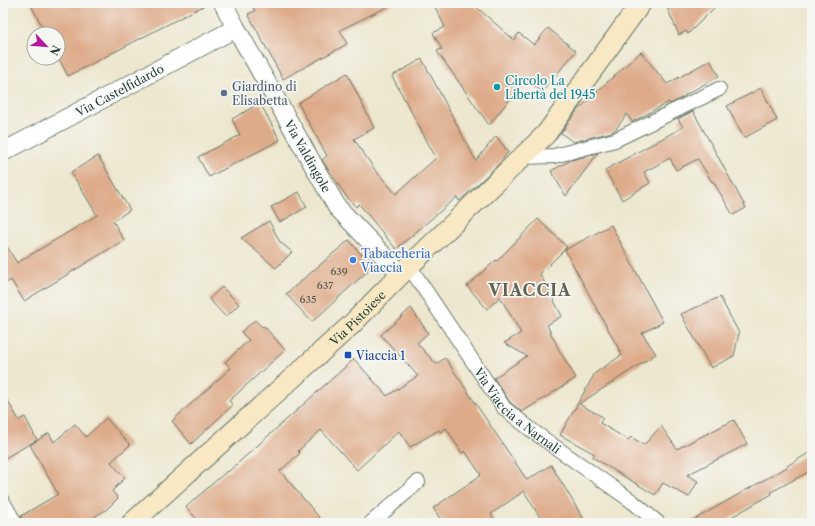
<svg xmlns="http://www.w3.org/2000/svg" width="815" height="526" font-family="'Libre Caslon Text',serif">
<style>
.building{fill:#deab89}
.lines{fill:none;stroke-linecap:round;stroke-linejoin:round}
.minor-casing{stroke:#67786a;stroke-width:16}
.tertiary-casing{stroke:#67786a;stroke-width:20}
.secondary-casing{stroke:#67786a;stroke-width:22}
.minor{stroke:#fff;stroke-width:14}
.tertiary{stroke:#fff;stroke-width:18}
.secondary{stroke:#f8e8c3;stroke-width:20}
.culture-dot{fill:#0f9aa8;stroke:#f6f6f2;stroke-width:1.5}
.service-dot{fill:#5c6f8a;stroke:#f6f6f2;stroke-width:1.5}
.shop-dot{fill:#3f7fe0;stroke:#f6f6f2;stroke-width:1.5}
.transit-dot{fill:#1a4fb4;stroke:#f6f6f2;stroke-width:1.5}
.labels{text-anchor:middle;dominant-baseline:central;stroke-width:3.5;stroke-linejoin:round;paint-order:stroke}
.number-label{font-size:10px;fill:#4f5849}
.culture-label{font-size:12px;fill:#0d838f;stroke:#f6f6f2;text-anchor:start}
.service-label{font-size:12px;fill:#4e5e75;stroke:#f6f6f2;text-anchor:start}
.street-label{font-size:12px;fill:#1f3d34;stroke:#f6f6f2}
.shop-label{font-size:12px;fill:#366cbe;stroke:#f6f6f2;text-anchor:start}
.transit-label{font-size:12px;fill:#164399;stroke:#f6f6f2;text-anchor:start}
.district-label{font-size:16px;font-weight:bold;letter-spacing:1px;fill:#626452;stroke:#f6f6f2}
</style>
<rect width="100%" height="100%" fill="#f6f6f2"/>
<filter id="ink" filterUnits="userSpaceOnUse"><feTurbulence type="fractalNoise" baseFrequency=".025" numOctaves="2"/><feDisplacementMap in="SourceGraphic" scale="8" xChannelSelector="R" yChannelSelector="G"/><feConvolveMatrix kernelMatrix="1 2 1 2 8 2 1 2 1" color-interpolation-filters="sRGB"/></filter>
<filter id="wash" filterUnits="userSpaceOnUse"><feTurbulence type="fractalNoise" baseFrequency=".012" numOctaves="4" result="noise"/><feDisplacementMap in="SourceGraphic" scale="16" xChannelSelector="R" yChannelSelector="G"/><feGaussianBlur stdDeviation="0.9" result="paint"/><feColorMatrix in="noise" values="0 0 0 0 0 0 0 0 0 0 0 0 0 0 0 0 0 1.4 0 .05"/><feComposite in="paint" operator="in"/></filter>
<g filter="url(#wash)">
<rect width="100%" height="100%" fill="#ece7ce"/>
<g id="blocks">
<g class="building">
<path d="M30 3H209L68 76 58 57V34H46Z"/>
<path d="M251 3H395L340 30 347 44 283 79 248 14 255 11Z"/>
<path d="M433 3H472L514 40 519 33 534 45 548 28 576 51 542 92 526 79 489 125 437 51 442 49 433 33 445 27Z"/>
<path d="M665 3H719L688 34 686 31 679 35Z"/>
<path d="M641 52 667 84 710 60 719 76 685 95V96L670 104 669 102 632 122 627 114 615 130 612 132 573 142 561 133 579 108H580L603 86Z"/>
<path d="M422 59 476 161 496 136 508 152 500 163 464 197 459 201 457 197 396 249 359 204 356 207 346 196 322 160 327 156 298 103 347 73 374 128 354 139 375 170 396 194 436 158 392 76Z"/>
<path d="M761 88 777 120 744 138 727 106Z"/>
<path d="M260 103 280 140 209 177 198 157 240 135 232 119Z"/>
<path d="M693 111 746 208 733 215 713 181 712 182 698 159 676 170 670 158 644 172 650 183 622 200 605 170 683 127 678 119Z"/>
<path d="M598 153 566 196 551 171 571 160Z"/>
<path d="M98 156 130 210 113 221 124 240 24 301 11 280 3 285V240L17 263 97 215 71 172Z"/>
<path d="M299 192 307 207 280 222 271 207Z"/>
<path d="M538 219 567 247 540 274 562 316 547 325 559 350 576 378 522 412 510 402 494 378 527 356 504 343 521 333 500 297 487 309 467 286 496 260 497 261Z"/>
<path d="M269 221 280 242 292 252 276 268 241 238Z"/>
<path d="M611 225 663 322 642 333 656 354 579 404 603 417 600 423 628 440 631 437 644 445 661 426 677 449 734 420 747 444 687 475 698 481 689 497 663 483 655 495 592 457 595 454 560 435 595 373 622 355 565 250Z"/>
<path d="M349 240 372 267 312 322 286 294Z"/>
<path d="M222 287 239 304 226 317 209 299Z"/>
<path d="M720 297 739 333 734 356 711 368 681 314Z"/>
<path d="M411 308 428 333 417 343 436 364 445 358 527 480 551 465 586 523H543L524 491 491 514 496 523H443L433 508 481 475 465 451 462 453 446 428 440 432 439 430 410 447 399 431 357 470 321 430 298 451 300 453 280 471 324 523H200L186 507 227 471 228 472 354 359 387 396 418 376 381 335Z"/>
<path d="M255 320 262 327 264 326 285 350 229 401 233 405 191 444 172 421 231 368 225 362 249 340 241 332Z"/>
<path d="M3 393 19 420 25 417 37 440 3 459Z"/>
<path d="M106 418 130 445 111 462 125 478 112 491 118 498 106 510 84 523H23L21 516 58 494 30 445 49 433 54 442 75 424 86 437Z"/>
<path d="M812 451V470L771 492 772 494 721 523H688L787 467V466Z"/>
</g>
</g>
</g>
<g filter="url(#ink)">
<use href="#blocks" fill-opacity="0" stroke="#67786a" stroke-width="1"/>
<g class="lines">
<g class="minor-casing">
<g id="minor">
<path d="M521 157 554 156 615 140 719 89"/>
<path id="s1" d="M409 266 504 408 534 432 633 502 658 523"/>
<path d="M3 502 15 523"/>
<path d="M371 523 418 482"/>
</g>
</g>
<g class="tertiary-casing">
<g id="tertiary">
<path id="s2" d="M223 3 236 28 337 207 401 274"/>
<path id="s3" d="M3 152 236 28"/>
</g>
</g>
<g class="secondary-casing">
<g id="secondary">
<path id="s4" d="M132 523 351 325 401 274 546 134 641 3"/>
</g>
</g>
<use href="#minor" class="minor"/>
<use href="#tertiary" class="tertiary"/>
<use href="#secondary" class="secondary"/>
</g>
</g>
<circle class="culture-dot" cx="497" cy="87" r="4"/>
<circle class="service-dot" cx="224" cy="93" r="4"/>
<circle class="shop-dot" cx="353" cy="260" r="4"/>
<rect class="transit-dot" x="344" y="351" width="8" height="8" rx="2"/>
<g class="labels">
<g class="number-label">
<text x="339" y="271">639</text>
<text x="325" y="285">637</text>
<text x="308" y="299">635</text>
</g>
<g class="culture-label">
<text x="505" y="80">Circolo La<tspan x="505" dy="14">Libertà del 1945</tspan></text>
</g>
<g class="service-label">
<text x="232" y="86">Giardino di<tspan x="232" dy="14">Elisabetta</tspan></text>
</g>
<g class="street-label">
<text stroke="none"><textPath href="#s3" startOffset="132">Via Castelfidardo</textPath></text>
<text stroke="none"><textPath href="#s2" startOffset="175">Via Valdingole</textPath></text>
<text stroke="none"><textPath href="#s4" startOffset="305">Via Pistoiese</textPath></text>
<text stroke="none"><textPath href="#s1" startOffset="182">Via Viaccia a Narnali</textPath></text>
</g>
<g class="shop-label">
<text x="361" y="253">Tabaccheria<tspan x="361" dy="14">Viaccia</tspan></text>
</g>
<g class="transit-label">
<text x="356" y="355">Viaccia 1</text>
</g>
<g class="district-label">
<text x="530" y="290">VIACCIA</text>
</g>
</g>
<rect width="815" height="526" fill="none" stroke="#f6f6f2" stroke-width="16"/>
<g transform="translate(46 46) rotate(116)"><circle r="19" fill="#f6f6f2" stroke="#a0aca6"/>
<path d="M0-3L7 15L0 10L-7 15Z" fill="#b5179e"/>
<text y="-6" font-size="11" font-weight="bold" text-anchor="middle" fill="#1f3d34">N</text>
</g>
</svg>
